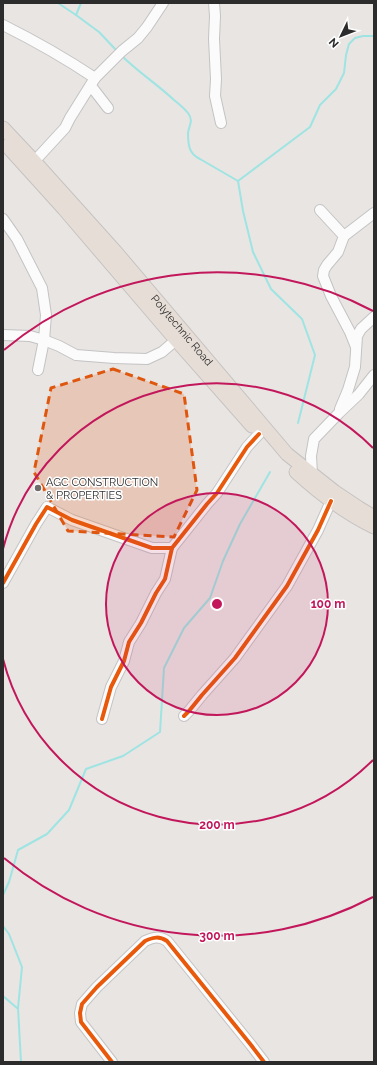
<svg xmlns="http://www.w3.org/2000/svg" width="377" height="1065" font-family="Raleway,sans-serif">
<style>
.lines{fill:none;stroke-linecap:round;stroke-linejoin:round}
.stream{stroke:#9ee4e2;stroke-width:2}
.minor-casing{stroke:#c4c3c3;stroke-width:12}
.major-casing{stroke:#c5c3c2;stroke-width:15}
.minor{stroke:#fcfbfb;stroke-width:10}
.major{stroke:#e6ddd6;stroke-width:13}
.cycleway-casing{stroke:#fff;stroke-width:6}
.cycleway{stroke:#e8590c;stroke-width:4}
.marked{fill:#df570e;fill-opacity:0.2;stroke:#df570e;stroke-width:3;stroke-dasharray:8 5;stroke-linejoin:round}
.ring{fill:none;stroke:#c2185b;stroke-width:2}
.poi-dot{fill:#6e6d6c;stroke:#fff;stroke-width:1.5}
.labels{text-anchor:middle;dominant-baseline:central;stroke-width:3;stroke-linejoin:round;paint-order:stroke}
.street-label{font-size:11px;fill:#2c2c2c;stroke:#fff}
.poi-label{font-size:11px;fill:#2c2c2c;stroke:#fff;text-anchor:start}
.centre{fill:#c2185b;stroke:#fff;stroke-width:2}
.ring-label{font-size:12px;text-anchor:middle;font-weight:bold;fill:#c2185b;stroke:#fff;stroke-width:3;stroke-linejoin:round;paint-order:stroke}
</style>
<rect width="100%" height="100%" fill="#e9e5e3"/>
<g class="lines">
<g class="stream">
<path d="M58 3 76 15 99 32 117 51"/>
<path d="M76 15 81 3"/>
<path d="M122 56C138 72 157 84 174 100 179 104 184 108 188 113 194 121 189 125 188 133 188 145 189 154 200 159L238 181 243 211 253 252 271 289 302 319 315 355 298 423"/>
<path d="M238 181 310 127 320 105 336 89 344 73 346 55 349 44 355 38 363 36H374"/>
<path d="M3 895 9 882 18 850 47 834 69 810 86 769 123 756 160 732 164 668 184 628 210 598 223 561 240 524 270 472"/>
<path d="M3 926 9 934 22 967 18 1008 21 1062"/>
<path d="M3 996 17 1008"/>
</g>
<g class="minor-casing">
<g id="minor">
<path d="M214 3 215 16 214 39 216 79 215 96 221 123"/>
<path d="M3 25C35 41 65 58 95 78"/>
<path d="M91 86 108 108"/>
<path d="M30 166 65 128 70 118 95 78 122 51 138 38 147 27 163 3"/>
<path d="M320 210 344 236"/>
<path d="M3 219 17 239 42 288 46 315 44 340 38 370"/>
<path d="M3 335 30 336 44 340 59 346 76 355 114 358 147 359 162 352 176 340"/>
<path d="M356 347 350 332 331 296 323 276 324 270 327 265 338 252 344 236 374 213"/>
<path d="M340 409 348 390 355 367 357 336 361 329 374 317"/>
<path d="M312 474 311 456 314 439 339 413 359 394 374 375"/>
<path d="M3 583 36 524 47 507 72 520 152 548H172"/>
<path d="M184 716 189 711 202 695 235 658 287 586 318 530 331 501"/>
<path d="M102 719 111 687 124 661 129 642 141 623 156 593 165 579 172 548 207 504 217 493 247 447 259 434"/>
<path d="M112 1062 81 1022 80 1013 82 1004 97 987 145 941C154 937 159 936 167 941L251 1045 264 1062"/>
</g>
</g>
<g class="major-casing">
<g id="major">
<path id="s1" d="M3 128 35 162 115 251 287 454 335 492 359 508 374 517"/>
<path d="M7 146 64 209 176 340 252 426"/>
<path d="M296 472C319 493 345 513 374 527"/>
</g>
</g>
<use href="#minor" class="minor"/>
<use href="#major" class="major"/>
<g class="cycleway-casing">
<g id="cycleway">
<path d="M3 583 36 524 47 507 72 520 152 548H172"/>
<path d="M184 716 189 711 202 695 235 658 287 586 318 530 331 501"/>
<path d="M102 719 111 687 124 661 129 642 141 623 156 593 165 579 172 548 207 504 217 493 247 447 259 434"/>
<path d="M112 1062 81 1022 80 1013 82 1004 97 987 145 941C154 937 159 936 167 941L251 1045 264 1062"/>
</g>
</g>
<use href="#cycleway" class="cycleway"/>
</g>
<path class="marked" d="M113 369 184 394 197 490 174 537 68 531 34 472 51 388Z"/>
<circle cx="217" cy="604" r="111" fill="#c2185b" fill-opacity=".12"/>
<g class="ring">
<circle cx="217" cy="604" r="111"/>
<path d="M373 760A221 221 0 0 1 3 659M3 549A221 221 0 0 1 373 448"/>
<path d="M373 897A332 332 0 0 1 4 858M4 350A332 332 0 0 1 373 311"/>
</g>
<circle class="poi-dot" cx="38" cy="488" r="4"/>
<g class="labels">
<g class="street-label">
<text stroke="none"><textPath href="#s1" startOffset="270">Polytechnic Road</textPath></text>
</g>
<g class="poi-label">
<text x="46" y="482">AGC CONSTRUCTION<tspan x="46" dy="13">&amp; PROPERTIES</tspan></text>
</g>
</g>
<circle cx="217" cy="604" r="6" class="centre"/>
<g class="ring-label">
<text x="328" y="608">100 m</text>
<text x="217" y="829">200 m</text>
<text x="217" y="940">300 m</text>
</g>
<rect width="377" height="1065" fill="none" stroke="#2c2c2c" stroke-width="8"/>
<g transform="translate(341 36) rotate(227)" stroke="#ffffff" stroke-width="3" paint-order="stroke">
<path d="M0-3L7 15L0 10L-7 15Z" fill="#2c2c2c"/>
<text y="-6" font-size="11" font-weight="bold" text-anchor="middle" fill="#2c2c2c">N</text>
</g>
</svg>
